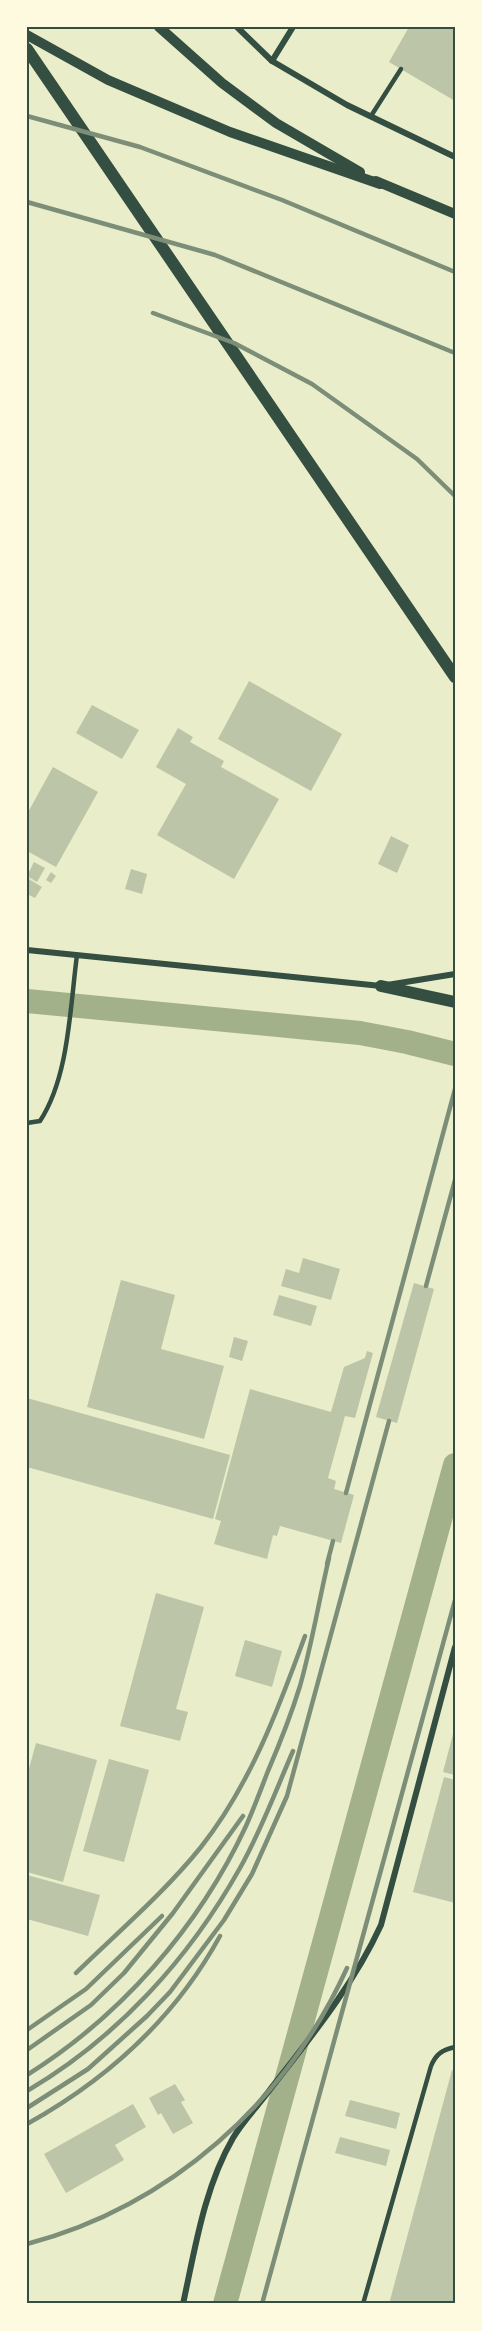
<svg xmlns="http://www.w3.org/2000/svg" width="482" height="2331" font-family="'Public Sans',sans-serif">
<style>
.lines{fill:none;stroke-linecap:round;stroke-linejoin:round}
.canal{stroke:#a3b18a;stroke-width:24}
.building{fill:#bcc5a7}
.service{stroke:#344e41;stroke-width:4.5}
.minor{stroke:#344e41;stroke-width:6}
.tertiary{stroke:#344e41;stroke-width:10}
.secondary{stroke:#344e41;stroke-width:12}
.rail{stroke:#7c8e77;stroke-width:4.5}
.neatline{fill:none;stroke:#344e41;stroke-width:2}
</style>
<rect width="100%" height="100%" fill="#e9edc9"/>
<g class="lines">
<g class="canal">
<path d="M27 1001 360 1033 407 1042 455 1054"/>
<path d="M225 2304 455 1465"/>
</g>
</g>
<g class="building">
<path d="M409 27 455 28V101L389 62Z"/>
<path d="M249 681 342 734 311 791 218 739Z"/>
<path d="M92 705 139 730 122 759 76 733Z"/>
<path d="M178 728 193 737 190 742 224 761 221 767 279 799 234 879 157 835 186 784 156 767Z"/>
<path d="M53 767 98 792 56 867 27 851V814Z"/>
<path d="M391 836 409 845 397 873 378 864Z"/>
<path d="M34 862 45 868 37 882 27 876Z"/>
<path d="M131 869 147 874 142 894 125 889Z"/>
<path d="M51 872 56 876 51 883 46 880Z"/>
<path d="M27 878 42 887 35 898 27 894Z"/>
<path d="M303 1258 340 1269 331 1300 281 1286 286 1269 299 1273Z"/>
<path d="M121 1280 175 1295 161 1349 224 1366 204 1439 87 1407Z"/>
<path d="M414 1283 434 1289 397 1423 376 1417Z"/>
<path d="M279 1295 317 1306 311 1326 273 1315Z"/>
<path d="M234 1337 248 1341 242 1361 229 1357Z"/>
<path d="M367 1351 373 1353 355 1418 345 1416 328 1478 336 1481 334 1489 354 1495 341 1543 280 1526 277 1536 273 1535 267 1559 214 1544 221 1521 215 1519 250 1389 331 1412 344 1367 365 1358Z"/>
<path d="M27 1398 230 1455 213 1519 27 1467Z"/>
<path d="M156 1593 204 1607 176 1709 188 1712 180 1741 120 1726Z"/>
<path d="M245 1640 282 1651 272 1687 235 1676Z"/>
<path d="M454 1730H455V1775L443 1772Z"/>
<path d="M36 1743 97 1760 63 1882 27 1872V1776Z"/>
<path d="M109 1759 149 1770 124 1862 83 1851Z"/>
<path d="M444 1777 455 1780V1903L413 1892Z"/>
<path d="M27 1875 100 1895 88 1936 27 1919Z"/>
<path d="M452 2070 455 2071V2304H389Z"/>
<path d="M175 2084 185 2100 181 2102 193 2123 173 2134 161 2113 158 2115 149 2098Z"/>
<path d="M350 2100 400 2113 396 2129 345 2116Z"/>
<path d="M133 2104 146 2127 115 2145 124 2160 66 2193 44 2154Z"/>
<path d="M340 2137 390 2150 386 2166 335 2153Z"/>
</g>
<g class="lines">
<g class="service">
<path d="M371 116 401 69"/>
<path d="M27 1123 40 1121C69 1077 70 1007 77 955"/>
<path d="M363 2304 431 2066C436 2054 442 2050 455 2047"/>
</g>
<g class="minor">
<path d="M237 27 272 61 347 105 455 157"/>
<path d="M272 61 293 27"/>
<path d="M27 950 381 986 455 974"/>
<path d="M183 2304C195 2249 204 2188 233 2138 243 2121 257 2107 269 2091 310 2038 353 1986 381 1925L455 1647"/>
</g>
<g class="tertiary">
<path d="M159 27 222 83 276 123 360 172"/>
<path d="M27 35 108 80 230 132 380 184"/>
<path d="M376 181 455 214"/>
</g>
<g class="secondary">
<path d="M27 49 455 677"/>
<path d="M381 986 455 1002"/>
</g>
<g class="rail">
<path d="M27 116 140 147 282 200 455 272"/>
<path d="M27 202 215 255 455 353"/>
<path d="M153 313 234 343 312 384 417 459 455 496"/>
<path d="M426 1286 455 1180"/>
<path d="M346 1493 455 1089"/>
<path d="M327 1564 333 1541"/>
<path d="M76 1973C118 1932 164 1893 201 1847 250 1785 278 1710 305 1636"/>
<path d="M27 2030 86 1989 162 1916"/>
<path d="M27 2050 91 2005 124 1973 173 1913 243 1816"/>
<path d="M27 2075C121 2016 199 1927 246 1826 254 1808 261 1789 268 1771 280 1743 291 1715 300 1686 312 1644 319 1600 329 1558"/>
<path d="M27 2091C117 2038 189 1959 240 1868 261 1831 276 1790 293 1751"/>
<path d="M27 2108 88 2069 147 2016 170 1992 224 1920 252 1874 287 1796 389 1421"/>
<path d="M27 2124C108 2079 175 2018 220 1936"/>
<path d="M27 2244C171 2206 286 2102 347 1968"/>
<path d="M262 2304 455 1600"/>
</g>
</g>
<rect width="482" height="2331" fill="none" stroke="#fefae0" stroke-width="57"/>
<rect x="28" y="28" width="426" height="2274" class="neatline"/>
</svg>
